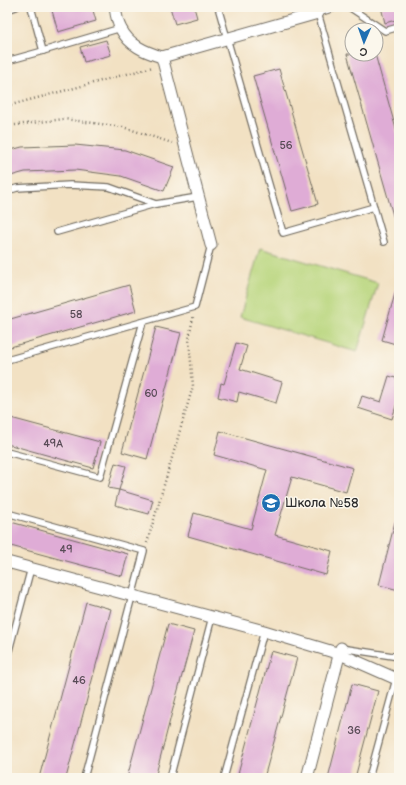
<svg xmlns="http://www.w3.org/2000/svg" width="406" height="785" font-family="'Balsamiq Sans',sans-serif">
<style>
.green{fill:#b8d57b;stroke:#728053}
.building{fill:#dfacd6}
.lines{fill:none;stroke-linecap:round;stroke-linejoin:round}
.service-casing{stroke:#716b60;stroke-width:8}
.minor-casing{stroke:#716b60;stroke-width:13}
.path{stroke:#716b60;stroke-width:2.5;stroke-dasharray:1 3;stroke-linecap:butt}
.service{stroke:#fff;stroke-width:5.5}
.minor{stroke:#fff;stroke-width:11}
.labels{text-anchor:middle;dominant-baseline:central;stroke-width:3;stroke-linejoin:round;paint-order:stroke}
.number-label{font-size:11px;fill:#584b56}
.poi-label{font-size:13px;fill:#2b2b2b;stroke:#fbf7ec;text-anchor:start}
</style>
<rect width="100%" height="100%" fill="#fbf7ec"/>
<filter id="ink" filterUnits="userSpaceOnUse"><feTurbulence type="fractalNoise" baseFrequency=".025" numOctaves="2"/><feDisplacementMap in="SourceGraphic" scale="8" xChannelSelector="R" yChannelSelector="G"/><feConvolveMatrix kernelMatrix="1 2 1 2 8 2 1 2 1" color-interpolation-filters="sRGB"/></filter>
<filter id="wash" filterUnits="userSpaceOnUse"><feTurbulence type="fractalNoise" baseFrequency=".012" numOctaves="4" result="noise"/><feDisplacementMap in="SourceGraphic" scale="16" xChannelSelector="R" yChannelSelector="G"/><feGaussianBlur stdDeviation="0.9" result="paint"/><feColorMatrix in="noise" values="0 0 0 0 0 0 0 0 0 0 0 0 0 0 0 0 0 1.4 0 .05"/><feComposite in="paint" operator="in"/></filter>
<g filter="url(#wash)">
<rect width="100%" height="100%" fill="#f2e1c3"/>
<path class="green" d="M260 248 378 283 357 352 240 317Z"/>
<g id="blocks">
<g class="building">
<path d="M51 7H92L96 21 58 32Z"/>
<path d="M170 7H194L197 18 175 24Z"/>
<path d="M381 7H399V19L385 23Z"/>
<path d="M106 40 111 55 84 62 80 47Z"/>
<path d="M347 54H375L399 140V225L396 226Z"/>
<path d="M279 69 318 204 292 211 253 76Z"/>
<path d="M75 145 125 150 174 167 164 191 121 176 75 170 25 172 7 177V151L22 147Z"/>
<path d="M129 285 136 311 7 348V320Z"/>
<path d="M396 290 399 291V345L382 340Z"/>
<path d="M156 327 181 333 147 459 122 452Z"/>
<path d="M236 343 247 346 240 369 282 382 276 403 239 392 237 402 218 397 221 383 224 384Z"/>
<path d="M389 376 399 379V396L392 419 358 408 362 396 381 402Z"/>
<path d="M7 417 100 442 93 468 7 444Z"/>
<path d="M220 431 353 468 346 492 292 477 275 535 332 551 326 575 188 536 194 513 251 529 267 470 214 455Z"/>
<path d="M115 463 126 466 119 490 108 488Z"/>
<path d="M119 490 153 500 149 514 115 505Z"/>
<path d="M7 521 128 554 122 576 7 545Z"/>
<path d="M395 522 399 523V590L379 585Z"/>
<path d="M86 602 111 609 66 778H39Z"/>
<path d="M168 624 194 631 171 716 155 778H127Z"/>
<path d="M271 651 297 658 264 778H237Z"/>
<path d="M352 684 378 691 355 778H328Z"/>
</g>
</g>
</g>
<g filter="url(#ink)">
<use href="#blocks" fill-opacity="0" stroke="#716b60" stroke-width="1"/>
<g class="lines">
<g class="service-casing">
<g id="service">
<path d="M31 7 43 51 121 28"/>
<path d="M218 7 283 233 374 207"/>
<path d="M338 7 318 13 384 242"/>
<path d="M349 7 385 31 399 27"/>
<path d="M7 10 16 7"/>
<path d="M7 61 43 51"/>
<path d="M7 191 17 188 70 185 109 187 156 204 198 197"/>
<path d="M57 232 155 204"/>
<path d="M7 360 195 307 211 245"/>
<path d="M7 452 100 477 143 322"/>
<path d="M7 513 144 551 84 778"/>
<path d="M341 648 399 657"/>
<path d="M7 658 31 568"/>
<path d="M170 778 212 617"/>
<path d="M224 778 264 631"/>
<path d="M369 778 396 679"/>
</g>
</g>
<g class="minor-casing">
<g id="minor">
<path d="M115 7C116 14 117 22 121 29 129 45 145 52 162 57L318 13"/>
<path d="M162 57 211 245"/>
<path d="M7 562 264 631 340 654 399 680"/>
<path d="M307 778 341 648"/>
</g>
</g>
<g class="path">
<path d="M7 106 153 67"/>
<path d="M7 126 64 119 123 127 172 143"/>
<path d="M147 543 193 386 189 339 193 317"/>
</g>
<use href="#service" class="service"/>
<use href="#minor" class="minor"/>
</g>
</g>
<defs>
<g id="school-disc" transform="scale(1)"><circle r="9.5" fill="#1f6fb2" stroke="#fbf7ec"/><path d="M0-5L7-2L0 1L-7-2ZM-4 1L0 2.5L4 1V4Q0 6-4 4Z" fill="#fff"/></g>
</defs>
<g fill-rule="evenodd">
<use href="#school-disc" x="271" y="503"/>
</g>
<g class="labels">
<g class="number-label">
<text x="286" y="145">56</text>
<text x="76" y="314">58</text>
<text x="151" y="393">60</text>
<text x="53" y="443">49А</text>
<text x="66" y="549">49</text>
<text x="79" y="680">46</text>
<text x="354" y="730">36</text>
</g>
<g class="poi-label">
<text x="285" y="503">Школа №58</text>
</g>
</g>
<rect width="406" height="785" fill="none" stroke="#fbf7ec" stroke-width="24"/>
<g transform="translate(364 42) rotate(182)"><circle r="19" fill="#fbf7ec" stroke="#a8a59f"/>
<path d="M0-3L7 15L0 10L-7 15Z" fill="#1f6fb2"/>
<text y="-6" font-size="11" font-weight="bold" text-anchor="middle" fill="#2b2b2b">С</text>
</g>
</svg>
